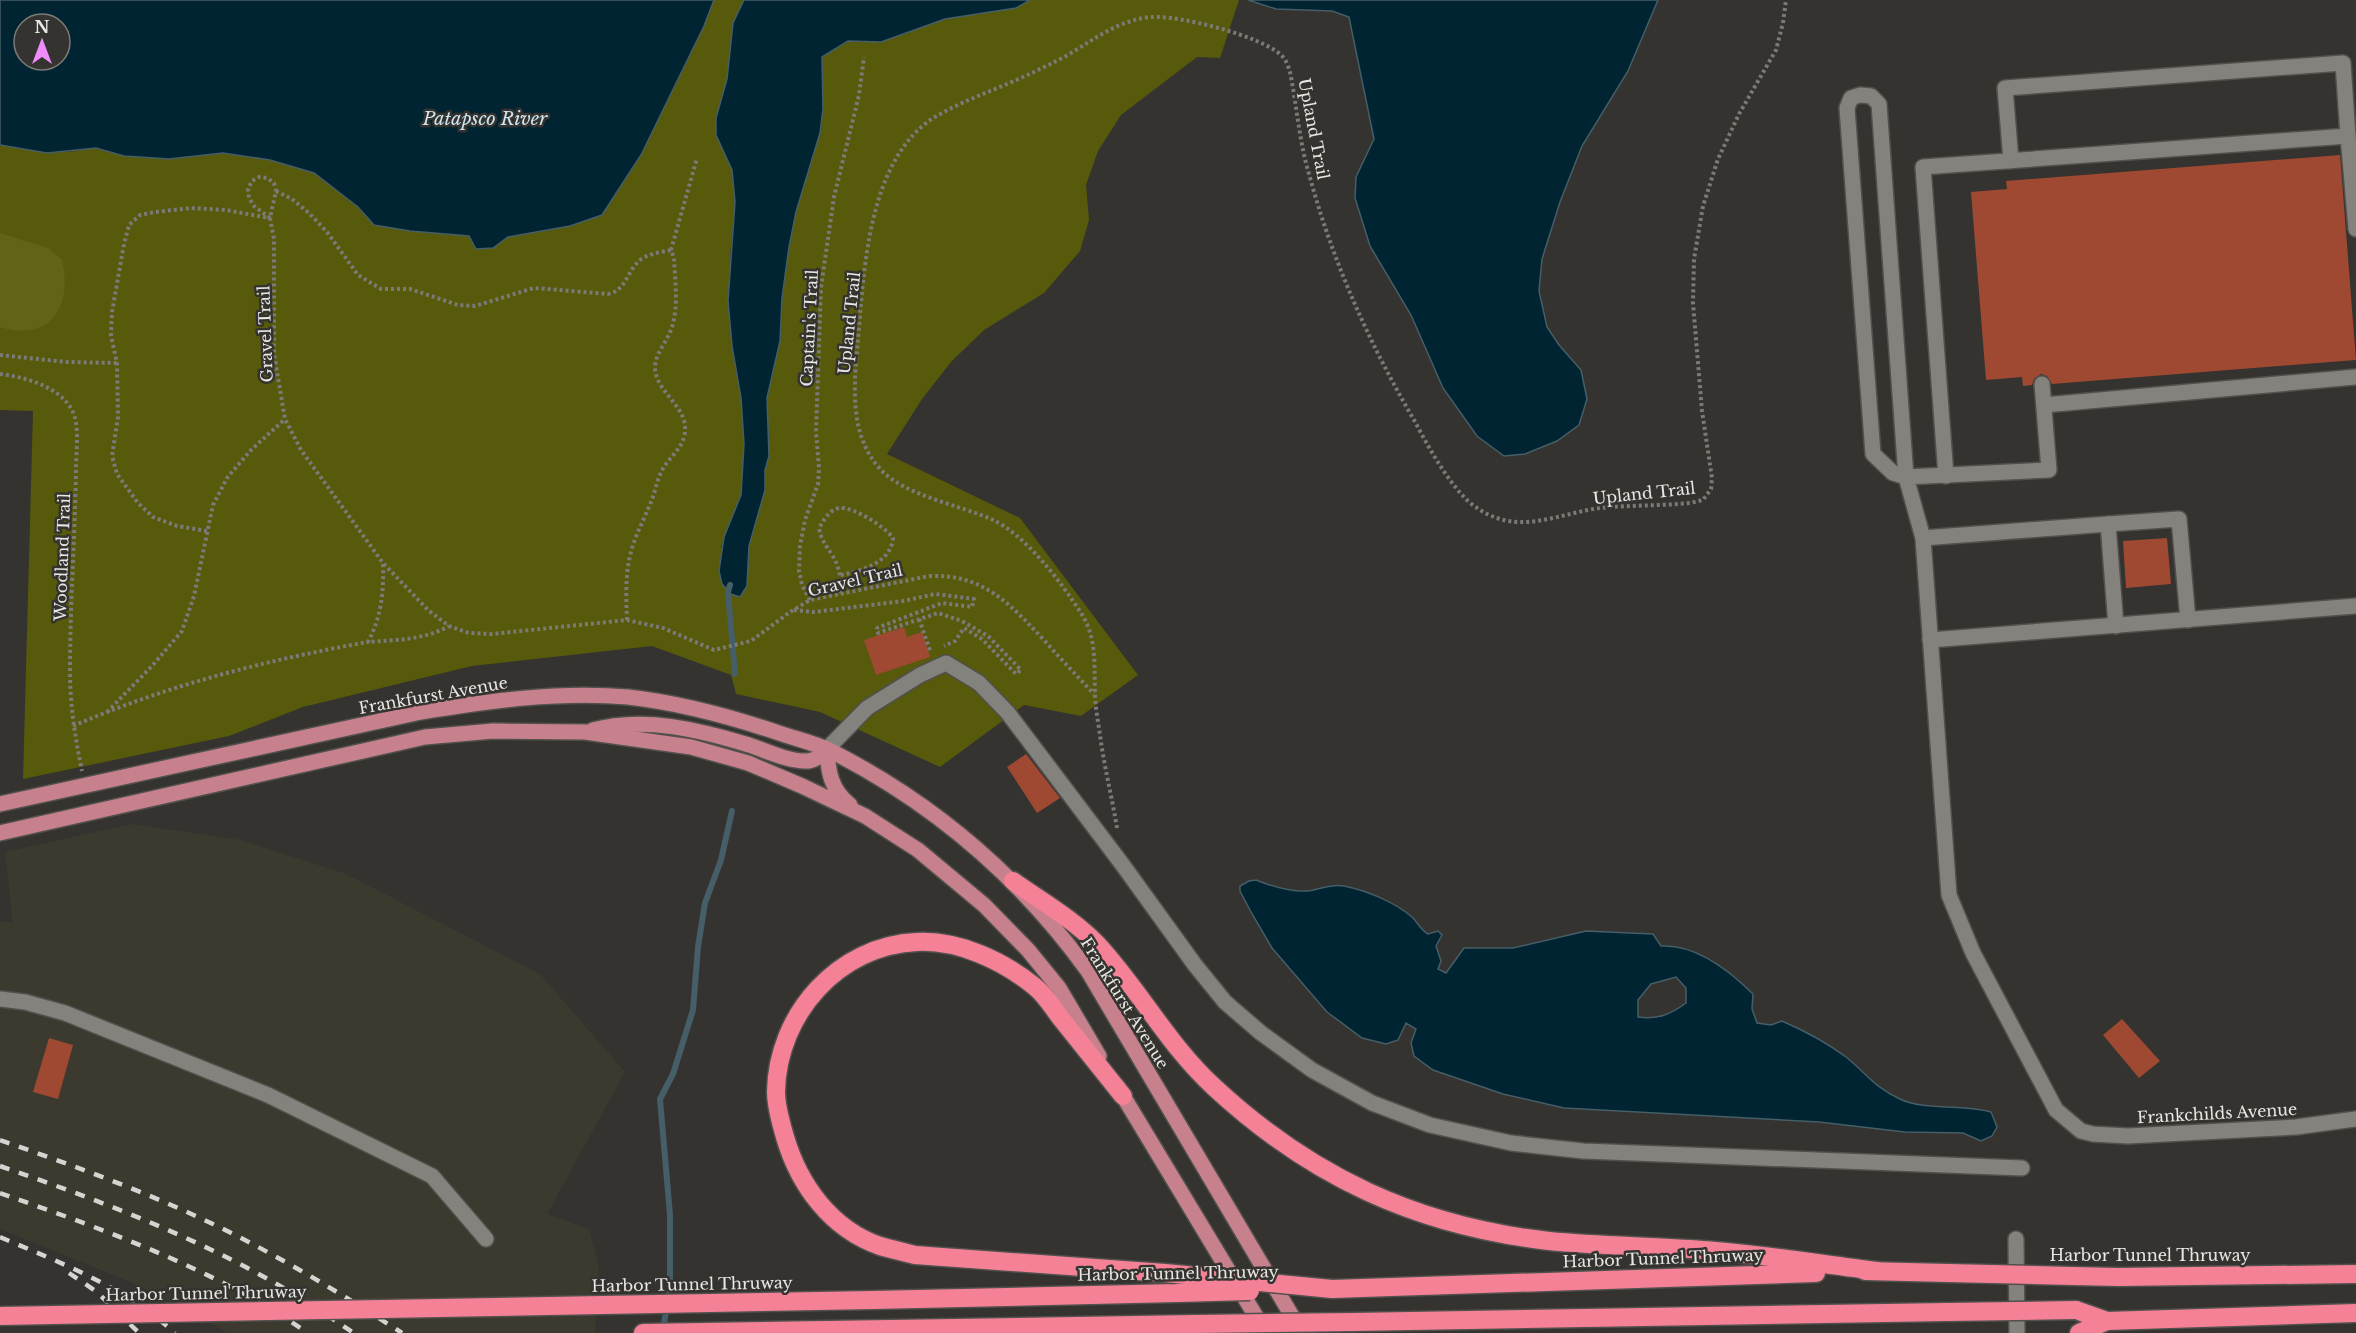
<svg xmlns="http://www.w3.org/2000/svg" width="2356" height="1333" font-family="'Libre Baskerville',serif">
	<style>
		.built { fill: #3c3a2f }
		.green { fill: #57590b }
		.forest { fill: #616416 }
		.water { fill: #012433; stroke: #465e68; stroke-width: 1.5; fill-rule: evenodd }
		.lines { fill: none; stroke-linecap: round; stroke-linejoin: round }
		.stream { stroke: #465e68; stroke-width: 6 }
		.building { fill: #9f4932 }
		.minor-casing { stroke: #51504c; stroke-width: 18 }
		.major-casing { stroke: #51504c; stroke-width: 18 }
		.highway-casing { stroke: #51504c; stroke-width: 21 }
		.path { stroke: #7b7a76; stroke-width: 4; stroke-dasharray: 3 3; stroke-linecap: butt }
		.minor { stroke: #83827d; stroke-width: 15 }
		.major { stroke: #c7818d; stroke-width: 15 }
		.highway { stroke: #f58197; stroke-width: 18 }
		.rail { stroke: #d5d4d1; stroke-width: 4.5; stroke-dasharray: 10 10; stroke-linecap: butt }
		.highway-bridge-casing { stroke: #51504c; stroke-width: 21; stroke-linecap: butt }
		.highway-bridge { stroke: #f58197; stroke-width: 18 }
		.labels { text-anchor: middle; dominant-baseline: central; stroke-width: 5; stroke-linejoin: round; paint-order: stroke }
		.street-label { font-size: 16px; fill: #e8e7e4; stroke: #34332f }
		.water-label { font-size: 18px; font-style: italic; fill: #cee5f2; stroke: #34332f }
	</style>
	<rect width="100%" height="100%" fill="#34332f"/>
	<polygon class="built" points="132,824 241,840 346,874 540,974 625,1072 547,1214 589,1229 599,1268 595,1333 227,1333 189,1310 121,1278 0,1229 0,921 13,923 5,852"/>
	<polygon class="green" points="714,0 744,0 733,23 727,79 716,118 716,135 732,170 735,202 730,256 732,346 741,398 744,444 741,495 721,547 747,586 749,546 765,490 765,470 769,456 767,398 780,341 782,298 789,247 796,212 820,133 823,109 822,57 848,41 903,35 921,27 945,19 1016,8 1030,0 1239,0 1220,58 1197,57 1121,115 1098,151 1086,185 1089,220 1080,251 1044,293 984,330 951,362 922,399 887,454 1020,518 1138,675 1081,716 1024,705 940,767 820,712 736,694 731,675 652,646 472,666 303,707 229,736 23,779 33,411 0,410 0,145 68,152 96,148 124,156 169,159 223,153 270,160 314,173 358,207 374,225 469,236 493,248 508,237 537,232 658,120 704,26"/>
	<path class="forest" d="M0 233 48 248 62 260C73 306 50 343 0 327Z"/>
	<g class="water">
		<path d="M0 0H714L704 26 641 155 602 215 570 226 508 237 493 248 476 249 469 236 410 231 374 225 358 207 314 173 270 160 223 153 169 159 124 156 96 148 47 153 0 145ZM24 24H60V60H24Z"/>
		<polygon points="744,0 1030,0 1016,8 945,19 881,42 848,41 822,57 823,109 820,133 796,212 789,247 782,298 780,341 767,398 769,456 765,470 765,490 749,546 747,586 740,597 731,594 722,584 719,571 724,537 741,495 744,444 741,398 732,346 728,301 735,202 732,170 716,135 716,118 727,79 733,23"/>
		<polygon points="1248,0 1658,0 1628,71 1582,146 1560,202 1542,259 1539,291 1547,327 1559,345 1581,370 1587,399 1579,425 1557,441 1525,454 1504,456 1477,436 1443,388 1411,315 1370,246 1355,198 1356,177 1374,139 1349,17 1332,11 1276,9"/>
		<path d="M1256 880C1271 886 1290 892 1307 891 1319 890 1332 883 1344 886 1365 890 1395 902 1412 917 1418 923 1421 930 1428 934L1438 931 1442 935 1436 946 1441 961 1438 969 1446 973 1464 948H1513L1586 931 1653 934 1661 946C1696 944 1729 970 1753 994L1752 1009 1757 1023 1771 1025 1782 1021C1805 1031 1826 1042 1846 1057 1866 1073 1875 1088 1900 1099 1924 1111 1965 1104 1991 1112L1997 1127 1992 1136 1981 1141 1963 1133 1905 1132 1819 1122 1564 1108 1503 1094 1433 1070 1414 1056 1411 1043 1416 1029 1406 1023 1398 1040 1386 1044 1362 1038 1327 1012 1272 948 1251 912 1240 891V886L1249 881ZM1676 977 1686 988V1003C1671 1014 1658 1020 1638 1017V1000L1651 984Z"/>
	</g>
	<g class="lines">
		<g class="stream">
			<polyline points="730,585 728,592 735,674"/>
			<polyline points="663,1329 670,1289 670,1215 660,1099 673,1074 693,1010 698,947 705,903 721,860 732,811"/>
		</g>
	</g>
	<g class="building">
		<polygon points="2340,155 2356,360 2052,384 2047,376 2041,374 2034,379 2032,385 2023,386 2022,377 1986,380 1971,192 2007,189 2006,181"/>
		<polygon points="2167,538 2171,584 2126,588 2123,541"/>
		<polygon points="904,627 907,637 922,632 930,657 876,675 864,640"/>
		<polygon points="1026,754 1060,798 1037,813 1007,767"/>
		<polygon points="2122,1019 2160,1061 2139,1078 2103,1035"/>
		<polygon points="49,1038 73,1045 58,1099 33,1092"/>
	</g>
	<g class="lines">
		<g class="minor-casing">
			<g id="minor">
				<polygon points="1860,95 1871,96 1879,104 1906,477 1893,473 1873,454 1847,108 1851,98"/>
				<polyline points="2348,136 2356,229"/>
				<polyline points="2042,384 2049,470 1906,477 1923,538 1949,895 1973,953 2056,1110 2081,1131 2093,1134 2128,1136 2296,1127 2356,1119"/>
				<polyline points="2044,405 2356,377"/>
				<polyline points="1946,476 1923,167 2348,136 2343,63 2005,88 2011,161"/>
				<polyline points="1923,538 2108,524"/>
				<polyline points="2116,626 2108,524 2179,519 2188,620"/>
				<polyline points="1930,640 2356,606"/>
				<polyline points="827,749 867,708 920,675 946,663 979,683 1008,713 1122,864 1195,965 1225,1002 1261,1033 1312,1070 1372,1103 1430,1125 1511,1143 1583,1151 2022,1168"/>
				<polyline points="0,999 25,1002 65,1013 268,1095 432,1176 486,1239"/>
				<polyline points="2016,1239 2017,1333"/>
			</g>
		</g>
		<g class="major-casing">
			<g id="major">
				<path d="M593 730C644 716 700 730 749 745 767 751 789 762 808 761 816 760 822 755 827 749"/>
				<path d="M827 749C828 772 831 790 850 805"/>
				<path d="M0 804 421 712C489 701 558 691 628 697 681 703 732 717 782 734 797 739 814 743 829 750 932 802 1020 877 1088 971L1302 1333"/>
				<polyline points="0,833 425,737 493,731 585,732 691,747 748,763 802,786 865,816 918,850 984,905 1028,950 1059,988 1099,1056"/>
				<polyline points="1117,1086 1266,1333"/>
			</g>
		</g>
		<g class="highway-casing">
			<g id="highway">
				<path d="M1013 881C1041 901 1073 919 1097 944 1139 989 1168 1045 1214 1087 1311 1177 1417 1226 1549 1241 1600 1246 1652 1246 1703 1250 1761 1254 1820 1264 1877 1271"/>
				<path d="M1123 1096C1103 1071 1083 1046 1063 1021 1054 1010 1046 995 1034 986 1003 961 959 940 917 942 839 945 777 1014 776 1092 776 1107 781 1123 785 1137 799 1185 831 1229 880 1246 891 1249 903 1252 915 1255L1165 1273"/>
				<polyline points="1865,1271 1948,1273"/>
				<polyline points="2073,1276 2118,1277 2356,1274"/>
				<polyline points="1332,1289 1816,1273"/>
				<polyline points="873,1300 1177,1293"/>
				<polyline points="2076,1310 2107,1321 2356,1313"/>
				<polyline points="1353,1322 1947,1312"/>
				<polyline points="643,1333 1195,1324"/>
				<polyline points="2079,1333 2107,1321"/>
			</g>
		</g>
		<g class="path">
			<path d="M276 191 292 199 309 213 327 232 358 275 381 289H410L458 305 475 306 534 288 608 294C628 290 626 269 643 258 652 253 662 252 671 250"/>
			<path d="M270 218 254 206 249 198 248 189 252 181 259 177 267 178 274 183 276 191 270 218 274 239V354L285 419 301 450 383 563 428 610 449 626 469 633 492 634 627 620 663 628 714 650 751 641 790 612 810 600 929 576C983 574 1009 603 1043 639 1060 658 1077 676 1094 694"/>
			<polyline points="0,355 66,362 117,363"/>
			<path d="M0 374C24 377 59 386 72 410 80 425 76 451 76 469 75 536 70 603 70 671 70 705 75 737 82 771"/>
			<polyline points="207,531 177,526 153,517 138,503 117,474 112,456 118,417 117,363 111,336 112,312 124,244 129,225 140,215 155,212 191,208 226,210 269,218"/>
			<path d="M383 564C384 593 381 617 368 642 396 640 424 640 449 626"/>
			<path d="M841 575C861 571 891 563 893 538 885 527 853 506 839 508 829 510 824 520 819 528 821 540 826 545 832 555 840 567 841 580 841 594"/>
			<polyline points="810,600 802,585 799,571 800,546 805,520 818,484 819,468 816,432 821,287 834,197 859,95 864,57"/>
			<polyline points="794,610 814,612 903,601 935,594 974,599 972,607 942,603 877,628 878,633 938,613 962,621 988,636 1021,670 1016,674 982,639 964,628 955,641 944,646"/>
			<polyline points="919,619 931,653"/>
			<path d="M627 620C626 595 625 572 632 548 637 532 645 517 651 502 656 490 657 478 664 467 670 457 681 449 684 437 692 408 656 394 655 368 655 354 666 343 671 330 679 308 675 282 674 258L671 250 697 158"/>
			<polyline points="107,712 152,666 182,631 194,596 213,505 227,478 250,451 285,419"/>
			<path d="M73 726C168 685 267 660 368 642"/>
			<path d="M1117 828C1112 797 1104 766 1100 735 1098 721 1095 706 1095 692 1094 663 1097 638 1081 613 1061 582 1025 534 991 519 959 505 907 496 882 471 848 436 854 385 858 340 864 270 868 158 935 117 962 101 992 91 1021 78 1036 71 1051 64 1066 56 1085 45 1101 33 1120 25 1130 21 1140 18 1151 17 1179 15 1261 36 1281 55 1286 59 1288 66 1290 72 1297 106 1299 141 1309 174 1332 260 1369 343 1414 420 1428 446 1443 474 1463 496 1472 506 1485 514 1497 518 1530 530 1567 512 1600 508 1630 505 1660 506 1690 503L1703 500 1711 489 1712 478 1702 411 1693 303 1694 259 1703 206 1718 159 1739 114 1776 50 1783 23 1786 0"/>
		</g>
		<use href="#minor" class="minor"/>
		<use href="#major" class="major"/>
		<use href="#highway" class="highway"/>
		<g class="rail">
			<path d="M0 1140C80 1168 161 1197 237 1236 294 1265 348 1298 402 1333"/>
			<path d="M0 1166C101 1201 205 1240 297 1296 316 1307 335 1321 354 1333"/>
			<path d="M0 1193C105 1230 215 1269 308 1333"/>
			<path d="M0 1237C63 1264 123 1286 175 1333"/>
			<polyline points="69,1273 97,1292 139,1333"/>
		</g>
		<g class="highway-bridge-casing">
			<g id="highway-bridge">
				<polyline points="1165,1273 1332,1289"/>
				<polyline points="1948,1273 2073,1276"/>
				<polyline points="1177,1293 1250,1291"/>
				<polyline points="1947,1312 2076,1310"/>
				<polyline points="0,1316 873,1300"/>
				<polyline points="1195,1324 1353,1322"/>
			</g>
		</g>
		<use href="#highway-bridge" class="highway-bridge"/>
	</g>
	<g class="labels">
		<g class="street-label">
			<text transform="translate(1314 129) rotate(79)">Upland Trail</text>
			<text transform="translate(849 323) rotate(-84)">Upland Trail</text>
			<text transform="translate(809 328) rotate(-87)">Captain's Trail</text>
			<text transform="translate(265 334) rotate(-92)">Gravel Trail</text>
			<text transform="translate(1644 493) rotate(-6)">Upland Trail</text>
			<text transform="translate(62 557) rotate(-88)">Woodland Trail</text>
			<text transform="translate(855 580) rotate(-13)">Gravel Trail</text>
			<text transform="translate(433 695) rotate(-10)">Frankfurst Avenue</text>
			<text transform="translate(1125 1003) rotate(58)">Frankfurst Avenue</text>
			<text transform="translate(2217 1113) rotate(-3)">Frankchilds Avenue</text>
			<text x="2150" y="1255">Harbor Tunnel Thruway</text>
			<text transform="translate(1663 1258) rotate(-2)">Harbor Tunnel Thruway</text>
			<text transform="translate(1178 1273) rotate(-1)">Harbor Tunnel Thruway</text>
			<text transform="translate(692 1284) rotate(-1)">Harbor Tunnel Thruway</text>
			<text transform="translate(206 1293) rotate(-1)">Harbor Tunnel Thruway</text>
		</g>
		<g class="water-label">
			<text x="485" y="119">Patapsco River</text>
		</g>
	</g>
	<g transform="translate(42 42)"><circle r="28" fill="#34332f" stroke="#7c7b77" stroke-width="1.5"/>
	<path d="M0-4.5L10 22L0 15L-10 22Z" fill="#ed8cfa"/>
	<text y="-9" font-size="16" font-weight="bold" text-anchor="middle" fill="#e8e7e4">N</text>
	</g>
</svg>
